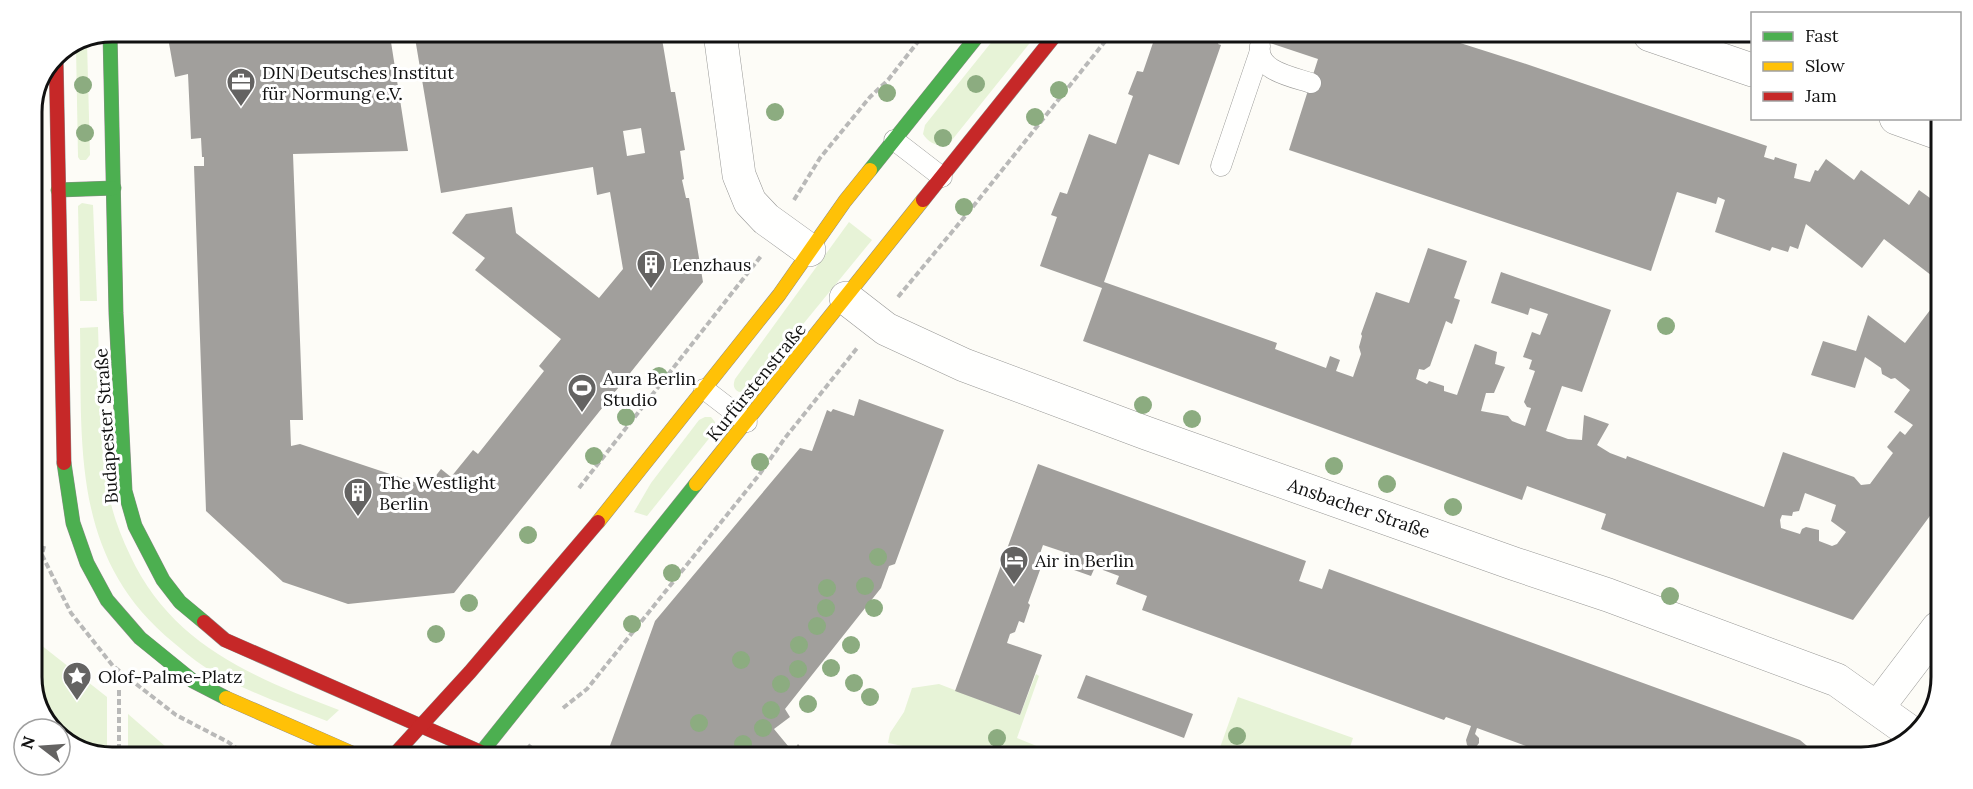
<svg xmlns="http://www.w3.org/2000/svg" width="1973" height="789" font-family="Lora,serif">
	<style>
		.green { fill: #e7f3d7 }
		.building { fill: #a19f9c; fill-rule: evenodd }
		.lines { fill: none; stroke-linecap: round; stroke-linejoin: round }
		.lane-casing { stroke: #979795; stroke-width: 21 }
		.street-casing { stroke: #979795; stroke-width: 34 }
		.fast-casing { stroke: #8e8d8b; stroke-width: 15 }
		.slow-casing { stroke: #8e8d8b; stroke-width: 15 }
		.jam-casing { stroke: #8e8d8b; stroke-width: 15 }
		.path { stroke: #b9b9b8; stroke-width: 4; stroke-dasharray: 6 3; stroke-linecap: butt }
		.lane { stroke: #fffffe; stroke-width: 20 }
		.street { stroke: #fffffe; stroke-width: 33 }
		.fast { stroke: #4caf50; stroke-width: 14 }
		.slow { stroke: #ffc107; stroke-width: 14 }
		.jam { stroke: #c62828; stroke-width: 14 }
		.tree { fill: #8cac80 }
		.labels { text-anchor: middle; dominant-baseline: central; stroke-width: 6; stroke-linejoin: round; paint-order: stroke }
		.poi-label { font-size: 18px; fill: #111; stroke: #fff; text-anchor: start }
		.street-label { font-size: 18px; fill: #111; stroke: #fff }
		.rim { fill: none; stroke: #111; stroke-width: 3 }
	</style>
	<rect width="100%" height="100%" fill="#fdfcf7"/>
	<g class="green">
		<path d="M998 34H1037L948 145C937 147 929 143 923 134L925 125Z"/>
		<polygon points="87,42 90,155 86,160 80,160 78,157 76,47"/>
		<polygon points="82,203 93,205 97,301 80,301 78,206"/>
		<path d="M849 222 872 240 749 390 739 392C733 389 733 385 735 379Z"/>
		<path d="M98 327C100 381 98 437 108 490 112 513 120 534 130 555 171 644 252 677 339 710L327 721C288 706 247 692 210 670 197 663 185 652 174 643 71 559 82 448 80 328Z"/>
		<polygon points="705,417 711,417 715,422 715,431 647,516 634,512 651,483 699,420"/>
		<path d="M41 645 107 697V753H86L60 734V729C57 729 53 729 51 728 37 719 41 661 41 645Z"/>
		<polygon points="1036,674 1039,676 1017,738 1061,756 934,755 932,752 888,743 890,733 904,712 912,688 939,684 1020,715"/>
		<polygon points="1238,697 1353,738 1347,756 1217,756"/>
		<polygon points="128,714 173,753 128,753"/>
	</g>
	<g class="building">
		<path d="M167 32 661 33 671 92H675L685 150 680 151 684 179 682 180 686 198H689L703 282 454 593 348 604 283 582 206 511 194 166H204V157H202L201 138 191 139 188 74 175 77ZM415 38 441 193 593 167 597 195 610 192 623 269 599 298 516 233 512 207 466 214 452 233 485 258 475 270 561 339 539 366 544 371 478 454 473 450 451 477 441 469 425 490 417 483 300 444 291 446 290 420H303L293 154 408 151 391 42ZM641 128 645 153 627 156 623 131Z"/>
		<path d="M1156 34H1190L1196 36 1197 34H1221L1218 44 1221 45 1179 165 1149 154 1104 282 1277 343 1275 349 1326 368 1330 356 1340 360 1336 371 1353 377 1361 354 1359 347 1362 336 1361 334 1376 292 1409 303 1428 248 1467 261 1454 298 1460 300 1452 324 1446 321 1430 366 1424 370 1419 369 1416 379 1427 384 1429 381 1444 386V391L1457 395 1475 344 1497 352 1495 364 1505 367 1494 393H1486L1481 411 1508 416 1512 421 1525 426 1531 408 1527 407 1524 402 1535 371 1529 369 1532 360 1523 357 1532 332 1540 335 1548 314 1530 308 1528 315 1491 303 1501 272 1611 310 1582 392 1562 386 1546 431 1568 439 1582 440 1584 415 1609 424 1597 445 1610 453 1626 459 1627 456 1764 507 1783 452 1854 477 1861 485 1870 484 1893 453 1887 447 1900 431 1905 435 1913 425 1894 412 1910 390 1895 378 1891 379 1882 374 1881 368 1865 357 1855 388 1811 375 1823 341 1856 351 1868 315 1905 343 1940 297 1938 505 1853 620 1601 529 1606 514 1527 486 1522 500 1083 341 1102 288 1040 266 1057 217 1051 215 1060 192 1067 194 1089 134 1116 144 1133 96 1128 94 1137 71 1143 72ZM1805 493 1836 505 1831 521 1846 532 1837 544 1832 546 1819 541V530L1806 527 1802 529 1800 534 1781 528 1780 520 1782 515 1792 516 1793 512 1799 511Z"/>
		<polygon points="1243,34 1435,35 1523,63 1767,146 1764,157 1774,160 1775,157 1797,164 1794,178 1810,182 1815,170 1818,171 1826,159 1854,180 1861,170 1909,205 1919,190 1941,206 1940,282 1884,239 1862,268 1806,224 1798,249 1790,246 1788,252 1772,247 1770,251 1715,232 1725,200 1718,197 1716,204 1677,192 1651,271 1289,150 1318,59"/>
		<polygon points="859,399 944,430 895,564 889,566 881,588 785,709 790,717 774,729 793,752 798,744 807,755 607,754 655,621 800,448 812,451 827,410 831,412 833,409 854,416"/>
		<polygon points="1038,464 1306,561 1299,581 1322,589 1329,569 1792,737 1800,740 1820,757 1556,757 1477,728 1475,734 1479,738 1479,743 1476,747 1470,748 1467,745 1466,740 1471,726 1446,717 1444,720 1142,610 1147,596 1116,584 1119,576 1095,567 1091,576 1074,570 1077,561 1063,556 1064,552 1043,545 1037,562 1040,570 1028,603 1030,605 1024,623 1019,621 1015,632 1010,634 1007,643 1042,655 1020,715 955,691"/>
		<polygon points="1086,675 1193,714 1184,738 1077,698"/>
	</g>
	<g class="lines">
		<g class="lane-casing">
			<g id="lane">
				<path d="M1260 46C1256 71 1293 77 1311 83"/>
				<polyline points="894,140 942,177"/>
				<polyline points="1221,166 1259,54"/>
				<polyline points="704,389 747,422"/>
			</g>
		</g>
		<g class="street-casing">
			<g id="street">
				<polyline points="720,33 739,175 750,202 766,219 809,250"/>
				<polyline points="1650,35 1752,70"/>
				<polyline points="1896,118 1941,134"/>
				<polyline points="846,298 886,329 964,365 1146,433 1515,564 1608,595 1837,680 1913,734"/>
				<polyline points="1878,707 1938,628"/>
			</g>
		</g>
		<g class="fast-casing">
			<g id="fast">
				<polyline points="110,33 116,313 125,491 135,526 163,580 180,602 204,622"/>
				<polyline points="870,170 979,34"/>
				<polyline points="58,190 114,188"/>
				<polyline points="64,463 73,523 87,563 107,600 140,638 193,681 226,698"/>
				<polyline points="480,754 696,484"/>
			</g>
		</g>
		<g class="slow-casing">
			<g id="slow">
				<polyline points="696,484 923,200"/>
				<polyline points="598,522 779,295 845,201 870,170"/>
				<polyline points="226,698 354,754"/>
			</g>
		</g>
		<g class="jam-casing">
			<g id="jam">
				<polyline points="56,55 64,463"/>
				<polyline points="923,200 1056,34"/>
				<polyline points="204,622 225,640 485,754"/>
				<polyline points="395,754 470,672 598,522"/>
			</g>
		</g>
		<g class="path">
			<polyline points="794,200 820,158 870,97 888,80 924,34"/>
			<polyline points="898,297 971,209 1111,34"/>
			<polyline points="579,488 761,256"/>
			<polyline points="44,546 42,555 71,613 113,666 176,715 228,742 243,753"/>
			<polyline points="119,690 119,753"/>
			<polyline points="563,708 587,689 759,475 785,438 858,347"/>
			<polyline points="528,745 539,754"/>
		</g>
		<use href="#lane" class="lane"/>
		<use href="#street" class="street"/>
		<use href="#fast" class="fast"/>
		<use href="#slow" class="slow"/>
		<use href="#jam" class="jam"/>
	</g>
	<g class="tree">
		<circle cx="976" cy="84" r="9"/>
		<circle cx="83" cy="85" r="9"/>
		<circle cx="1059" cy="90" r="9"/>
		<circle cx="887" cy="93" r="9"/>
		<circle cx="775" cy="112" r="9"/>
		<circle cx="1035" cy="117" r="9"/>
		<circle cx="85" cy="133" r="9"/>
		<circle cx="943" cy="138" r="9"/>
		<circle cx="964" cy="207" r="9"/>
		<circle cx="1666" cy="326" r="9"/>
		<circle cx="659" cy="376" r="9"/>
		<circle cx="1143" cy="405" r="9"/>
		<circle cx="626" cy="417" r="9"/>
		<circle cx="1192" cy="419" r="9"/>
		<circle cx="594" cy="456" r="9"/>
		<circle cx="760" cy="462" r="9"/>
		<circle cx="1334" cy="466" r="9"/>
		<circle cx="1387" cy="484" r="9"/>
		<circle cx="1453" cy="507" r="9"/>
		<circle cx="528" cy="535" r="9"/>
		<circle cx="878" cy="557" r="9"/>
		<circle cx="672" cy="573" r="9"/>
		<circle cx="865" cy="586" r="9"/>
		<circle cx="827" cy="588" r="9"/>
		<circle cx="1670" cy="596" r="9"/>
		<circle cx="469" cy="603" r="9"/>
		<circle cx="826" cy="608" r="9"/>
		<circle cx="874" cy="608" r="9"/>
		<circle cx="632" cy="624" r="9"/>
		<circle cx="817" cy="626" r="9"/>
		<circle cx="436" cy="634" r="9"/>
		<circle cx="799" cy="645" r="9"/>
		<circle cx="851" cy="645" r="9"/>
		<circle cx="741" cy="660" r="9"/>
		<circle cx="831" cy="668" r="9"/>
		<circle cx="798" cy="669" r="9"/>
		<circle cx="854" cy="683" r="9"/>
		<circle cx="781" cy="684" r="9"/>
		<circle cx="870" cy="697" r="9"/>
		<circle cx="808" cy="704" r="9"/>
		<circle cx="771" cy="710" r="9"/>
		<circle cx="699" cy="723" r="9"/>
		<circle cx="763" cy="728" r="9"/>
		<circle cx="1237" cy="736" r="9"/>
		<circle cx="997" cy="738" r="9"/>
		<circle cx="743" cy="744" r="9"/>
	</g>
	<defs>
		<g id="office-pin" transform="scale(1.5)"><path d="M0 17L-7.5 6A9.5 9.5 0 1 1 7.5 6Z" fill="#646362" stroke="#fff"/><path d="M-6-3h4V-5.5h4V-3h4V5H-6ZM-1-4.5V-3h2v-1.5ZM-6 0V1H6V0Z" fill="#fff"/></g>
		<g id="building-pin" transform="scale(1.5)"><path d="M0 17L-7.5 6A9.5 9.5 0 1 1 7.5 6Z" fill="#646362" stroke="#fff"/><path d="M-4-6H4V6H1V3H-1V6H-4ZM-2.5-4.3h1.7v1.8h-1.7ZM.8-4.3h1.7v1.8H.8ZM-2.5-1h1.7V.8h-1.7ZM.8-1h1.7V.8H.8Z" fill="#fff"/></g>
		<g id="stadium-pin" transform="scale(1.5)"><path d="M0 17L-7.5 6A9.5 9.5 0 1 1 7.5 6Z" fill="#646362" stroke="#fff"/><path d="M0-5a6.5 5 0 1 0 0 10a6.5 5 0 1 0 0-10ZM-3.5-1.8h7v3.6h-7Z" fill="#fff"/></g>
		<g id="hotel-pin" transform="scale(1.5)"><path d="M0 17L-7.5 6A9.5 9.5 0 1 1 7.5 6Z" fill="#646362" stroke="#fff"/><path d="M-6-4.5h1.5V1H6V5H4.5V3h-9V5H-6ZM-4 0a1.8 1.8 0 1 1 3.6 0ZM.5 0V-2.5h3Q6-2.5 6 0Z" fill="#fff"/></g>
		<g id="sight-pin" transform="scale(1.5)"><path d="M0 17L-7.5 6A9.5 9.5 0 1 1 7.5 6Z" fill="#646362" stroke="#fff"/><path d="M0-6L1.8-2.2L6-1.7L2.9 1.2L3.7 5.4L0 3.3L-3.7 5.4L-2.9 1.2L-6-1.7L-1.8-2.2Z" fill="#fff"/></g>
	</defs>
	<g fill-rule="evenodd">
		<use href="#office-pin" x="241" y="82"/>
		<use href="#building-pin" x="651" y="264"/>
		<use href="#stadium-pin" x="582" y="388"/>
		<use href="#building-pin" x="358" y="492"/>
		<use href="#hotel-pin" x="1014" y="560"/>
		<use href="#sight-pin" x="77" y="676"/>
	</g>
	<g class="labels">
		<g class="poi-label">
			<text x="262" y="72">DIN Deutsches Institut<tspan x="262" dy="21">für Normung e.V.</tspan></text>
			<text x="672" y="264">Lenzhaus</text>
			<text x="603" y="378">Aura Berlin<tspan x="603" dy="21">Studio</tspan></text>
			<text x="379" y="482">The Westlight<tspan x="379" dy="21">Berlin</tspan></text>
			<text x="1035" y="560">Air in Berlin</text>
			<text x="98" y="676">Olof-Palme-Platz</text>
		</g>
		<g class="street-label">
			<text transform="translate(756 382) rotate(-51)">Kurfürstenstraße</text>
			<text transform="translate(106 426) rotate(-94)">Budapester Straße</text>
			<text transform="translate(1359 508) rotate(19)">Ansbacher Straße</text>
		</g>
	</g>
	<path d="M0 0H1973V789H0ZM112 42H1861A70 70 0 0 1 1931 112V677A70 70 0 0 1 1861 747H112A70 70 0 0 1 42 677V112A70 70 0 0 1 112 42Z" fill="#fff" fill-rule="evenodd"/>
	<path class="rim" d="M112 42H1861A70 70 0 0 1 1931 112V677A70 70 0 0 1 1861 747H112A70 70 0 0 1 42 677V112A70 70 0 0 1 112 42Z"/>
	<rect x="1751" y="12" width="210" height="108" fill="#ffffff" stroke="#a0a0a0" stroke-width="1.5"/>
	<rect x="1763" y="32" width="30" height="9" fill="#4caf50" stroke="#a0a0a0" stroke-width="1.5"/>
	<text x="1805" y="42" font-size="18" fill="#111111">Fast</text>
	<rect x="1763" y="62" width="30" height="9" fill="#ffc107" stroke="#a0a0a0" stroke-width="1.5"/>
	<text x="1805" y="72" font-size="18" fill="#111111">Slow</text>
	<rect x="1763" y="92" width="30" height="9" fill="#c62828" stroke="#a0a0a0" stroke-width="1.5"/>
	<text x="1805" y="102" font-size="18" fill="#111111">Jam</text>
	<g transform="translate(42 747) rotate(287)"><circle r="28" fill="#ffffff" stroke="#a0a0a0" stroke-width="1.5"/>
	<path d="M0-4.5L10 22L0 15L-10 22Z" fill="#646362"/>
	<text y="-9" font-size="16" font-weight="bold" text-anchor="middle" fill="#111111">N</text>
	</g>
</svg>
